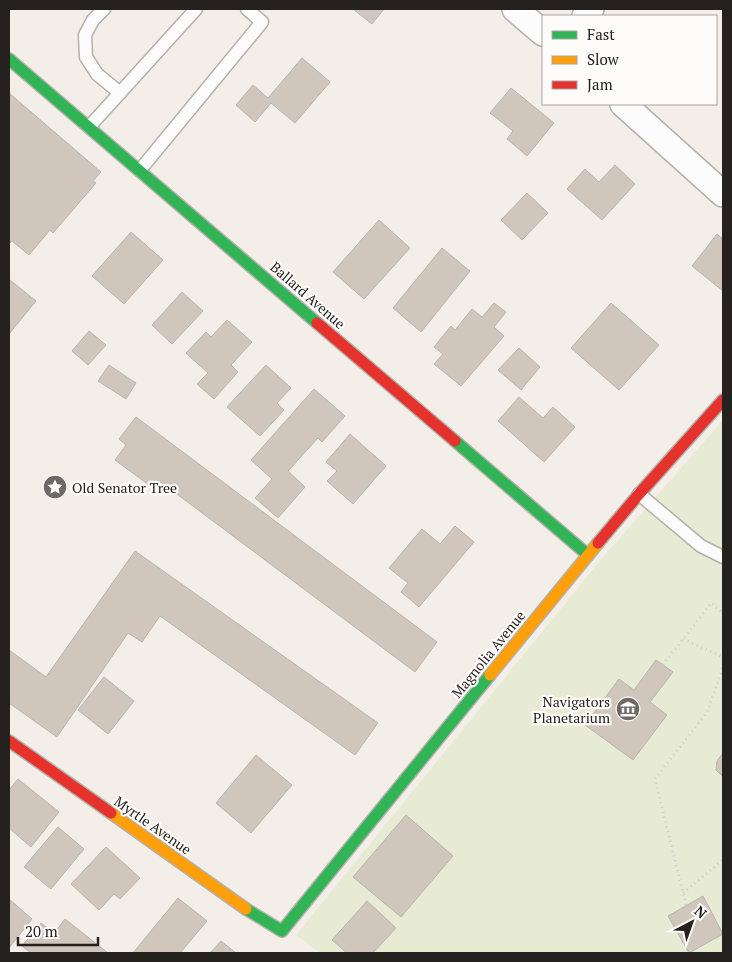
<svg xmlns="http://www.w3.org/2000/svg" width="732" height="962" font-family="'PT Serif',serif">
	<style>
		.green { fill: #e7ebd4 }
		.building { fill: #d0c6bb; stroke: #b8b4b0 }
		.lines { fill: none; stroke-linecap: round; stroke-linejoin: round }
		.lane-casing { stroke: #b4b0ac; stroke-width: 15 }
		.street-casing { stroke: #b4b0ac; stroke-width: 28 }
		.fast-casing { stroke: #b4b0ac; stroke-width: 14 }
		.slow-casing { stroke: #b4b0ac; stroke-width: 14 }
		.jam-casing { stroke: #b4b0ac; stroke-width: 14 }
		.path { stroke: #cfcdcc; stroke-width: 3; stroke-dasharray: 1 4; stroke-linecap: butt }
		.lane { stroke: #fdfcfc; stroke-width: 12 }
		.street { stroke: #fdfcfc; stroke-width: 25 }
		.fast { stroke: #30b455; stroke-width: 11 }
		.slow { stroke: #ff9f0a; stroke-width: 11 }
		.jam { stroke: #e5322d; stroke-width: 11 }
		.labels { text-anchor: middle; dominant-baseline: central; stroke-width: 4.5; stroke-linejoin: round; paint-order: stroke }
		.street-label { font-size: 14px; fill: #25211e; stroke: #fefcfa }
		.poi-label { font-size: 14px; fill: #25211e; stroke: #fefcfa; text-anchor: start }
	</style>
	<rect width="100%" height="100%" fill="#f4eee9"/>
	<polygon class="green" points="723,420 723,953 320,953 296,935 598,563"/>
	<g class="building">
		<polygon points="353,9 384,9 372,24"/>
		<polygon points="302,58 330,82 295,123 271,103 255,122 236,105 253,85 268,98"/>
		<polygon points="511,88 554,123 527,156 507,139 513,131 490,113"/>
		<polygon points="9,93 101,172 93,181 96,183 53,233 50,230 29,255 12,241 9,244"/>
		<polygon points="615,165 635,184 602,220 567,189 585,169 599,182"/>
		<polygon points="527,193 548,213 522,240 501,220"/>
		<polygon points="379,220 410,248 364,299 333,272"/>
		<polygon points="131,232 163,260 124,304 92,276"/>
		<polygon points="717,234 723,239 723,291 692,266"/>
		<polygon points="442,248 470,271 421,332 393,308"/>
		<polygon points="10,280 36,301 9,334 9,281"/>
		<polygon points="182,292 203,311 172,344 152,325"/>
		<polygon points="494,303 506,312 494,327 504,336 461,386 434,364 443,354 434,347 451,326 455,330 472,309 482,317"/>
		<polygon points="611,303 659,345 619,390 571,348"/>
		<polygon points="227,320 252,342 231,365 238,372 214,399 197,384 208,373 186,353 206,332 211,337"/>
		<polygon points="89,331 106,345 88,365 72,351"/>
		<polygon points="519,348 540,367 521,390 498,370"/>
		<polygon points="109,365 136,383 126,399 98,381"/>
		<polygon points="266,365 291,388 277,403 284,410 260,436 227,407"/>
		<polygon points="314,389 345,416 322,442 318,438 288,471 305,487 278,518 255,498 272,479 251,460"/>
		<polygon points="519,397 543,418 553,407 575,427 544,462 498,421"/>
		<polygon points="136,417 437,642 415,672 158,480 153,488 115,460 126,445 119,439"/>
		<polygon points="350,434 386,466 353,504 327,481 337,471 326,462"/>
		<polygon points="455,526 474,542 419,607 401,592 408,583 389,568 422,529 440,544"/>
		<polygon points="135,551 378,723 355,755 160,616 142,642 128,633 57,737 9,703 9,650 46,677"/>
		<polygon points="656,660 673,672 650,702 667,715 633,760 585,725 619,679 634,690"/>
		<polygon points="104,677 134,701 108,734 78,710"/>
		<polygon points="723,753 723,777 716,770 717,761"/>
		<polygon points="256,755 292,785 251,833 216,803"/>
		<polygon points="18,779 59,812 31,847 9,828 9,790"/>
		<polygon points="406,815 453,856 401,917 353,877"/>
		<polygon points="58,827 84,849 51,889 24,867"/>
		<polygon points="106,847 140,878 120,899 114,894 99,910 71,884"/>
		<polygon points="703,896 723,934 689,953 668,916"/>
		<polygon points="178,898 207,921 180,953 133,953"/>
		<polygon points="9,899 32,919 9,948"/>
		<polygon points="367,901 396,928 373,953 347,953 332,940"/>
		<polygon points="65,919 108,953 31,953 22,946 41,923 54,933"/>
		<polygon points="221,941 236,953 210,953"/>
	</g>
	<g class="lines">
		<g class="lane-casing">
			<g id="lane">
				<polyline points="104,9 93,20 85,35 86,57 97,74 120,93"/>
				<polyline points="89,127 196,9"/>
				<polyline points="140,170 262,22 247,9"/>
				<polyline points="639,494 701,546 723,557"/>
			</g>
		</g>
		<g class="street-casing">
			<g id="street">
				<polyline points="515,9 543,33"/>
				<polyline points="585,16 591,9"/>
				<polyline points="623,104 723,194"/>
			</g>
		</g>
		<g class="fast-casing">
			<g id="fast">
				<polyline points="9,59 317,323"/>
				<polyline points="455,441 588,555"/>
				<polyline points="246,909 282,931 490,675"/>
			</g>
		</g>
		<g class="slow-casing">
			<g id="slow">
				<polyline points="490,675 598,543"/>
				<polyline points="111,813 246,909"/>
			</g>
		</g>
		<g class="jam-casing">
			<g id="jam">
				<polyline points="317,323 455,441"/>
				<polyline points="598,543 639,494 723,400"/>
				<polyline points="9,741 111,813"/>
			</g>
		</g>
		<g class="path">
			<polyline points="683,639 723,657"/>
			<polyline points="663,665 711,603 723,613"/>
			<polyline points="683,893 723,860"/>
			<polyline points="686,905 655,779 707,712 723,667"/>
		</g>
		<use href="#lane" class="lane"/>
		<use href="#street" class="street"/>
		<use href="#fast" class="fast"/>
		<use href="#slow" class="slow"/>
		<use href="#jam" class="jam"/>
	</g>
	<defs>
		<g id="sight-disc" transform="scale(1.25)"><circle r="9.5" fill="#6d6965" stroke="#fefcfa"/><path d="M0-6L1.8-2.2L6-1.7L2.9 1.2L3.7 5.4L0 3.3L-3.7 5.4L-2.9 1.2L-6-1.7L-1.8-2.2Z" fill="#fff"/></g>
		<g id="museum-disc" transform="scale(1.25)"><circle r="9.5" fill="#6d6965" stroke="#fefcfa"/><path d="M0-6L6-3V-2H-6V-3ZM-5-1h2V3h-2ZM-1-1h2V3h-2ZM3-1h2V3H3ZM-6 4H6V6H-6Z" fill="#fff"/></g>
	</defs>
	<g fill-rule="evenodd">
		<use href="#sight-disc" x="55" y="487"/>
		<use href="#museum-disc" x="628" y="709"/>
	</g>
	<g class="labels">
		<g class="street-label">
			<text transform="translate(308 295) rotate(41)">Ballard Avenue</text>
			<text transform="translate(488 654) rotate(-51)">Magnolia Avenue</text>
			<text transform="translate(153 825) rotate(35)">Myrtle Avenue</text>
		</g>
		<g class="poi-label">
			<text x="72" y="487">Old Senator Tree</text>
			<text x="610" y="701" text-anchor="end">Navigators<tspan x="610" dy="16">Planetarium</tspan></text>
		</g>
	</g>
	<rect width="732" height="962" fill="none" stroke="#25211e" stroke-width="20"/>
	<rect x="542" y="15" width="175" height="90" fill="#fefcfa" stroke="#a7a4a2"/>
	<rect x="552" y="31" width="25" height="8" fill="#30b455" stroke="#a7a4a2"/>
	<text x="587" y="40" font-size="15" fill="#25211e">Fast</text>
	<rect x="552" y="56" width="25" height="8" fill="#ff9f0a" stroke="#a7a4a2"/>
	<text x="587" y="65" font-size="15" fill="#25211e">Slow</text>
	<rect x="552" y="81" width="25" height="8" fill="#e5322d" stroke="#a7a4a2"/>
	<text x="587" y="90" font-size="15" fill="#25211e">Jam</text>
	<g transform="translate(692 922) rotate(41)" stroke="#fefcfa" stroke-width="4" paint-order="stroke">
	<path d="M0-4L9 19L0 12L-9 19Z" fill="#25211e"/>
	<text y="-8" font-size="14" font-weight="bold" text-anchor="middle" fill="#25211e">N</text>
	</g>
	<path d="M18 937v8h80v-8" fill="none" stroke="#25211e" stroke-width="2.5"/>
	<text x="25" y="937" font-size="15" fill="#25211e" stroke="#fefcfa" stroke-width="4" paint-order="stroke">20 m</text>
</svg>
